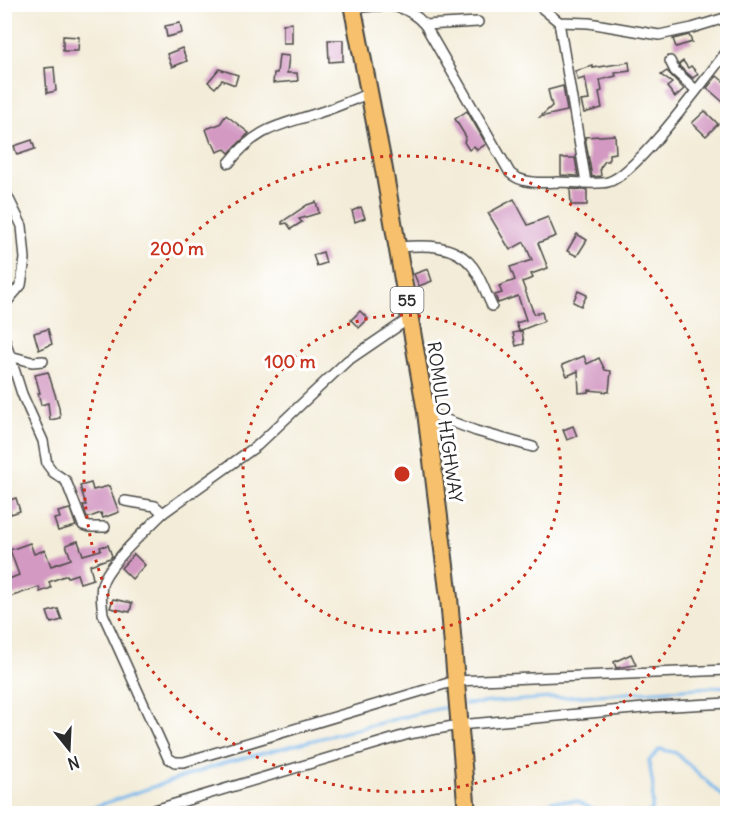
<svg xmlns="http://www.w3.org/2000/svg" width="732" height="818" font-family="Delius,sans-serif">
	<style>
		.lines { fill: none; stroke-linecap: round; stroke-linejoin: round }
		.stream { stroke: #79b8ec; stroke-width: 3 }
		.building { fill: #d399c3 }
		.minor-casing { stroke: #494845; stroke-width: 12 }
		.trunk-casing { stroke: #494845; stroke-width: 20 }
		.minor { stroke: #fff; stroke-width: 9 }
		.trunk { stroke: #f7c06c; stroke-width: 16 }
		.ring { fill: none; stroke: #c8321e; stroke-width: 3; stroke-dasharray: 3 6 }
		.labels { text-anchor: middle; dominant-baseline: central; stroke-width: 6; stroke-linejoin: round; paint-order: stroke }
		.shield { fill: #fff; stroke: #6b6b6b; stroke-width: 1.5 }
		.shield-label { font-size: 16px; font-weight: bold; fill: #2b2b2b }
		.street-label { font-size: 18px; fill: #2b2b2b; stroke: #fff }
		.centre { fill: #c8321e; stroke: #fff; stroke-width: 3 }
		.ring-label { font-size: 18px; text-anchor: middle; font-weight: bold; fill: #c8321e; stroke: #fff; stroke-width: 6; stroke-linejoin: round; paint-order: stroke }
	</style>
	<rect width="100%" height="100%" fill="#fff"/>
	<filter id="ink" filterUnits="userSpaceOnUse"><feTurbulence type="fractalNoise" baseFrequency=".0167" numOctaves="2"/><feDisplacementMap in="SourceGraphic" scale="12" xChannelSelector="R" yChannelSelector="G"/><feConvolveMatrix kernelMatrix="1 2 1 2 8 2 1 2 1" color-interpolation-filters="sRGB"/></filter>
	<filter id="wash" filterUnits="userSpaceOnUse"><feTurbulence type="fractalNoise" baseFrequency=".008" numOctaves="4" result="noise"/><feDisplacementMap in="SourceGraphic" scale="24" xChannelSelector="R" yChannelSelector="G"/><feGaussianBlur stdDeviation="1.35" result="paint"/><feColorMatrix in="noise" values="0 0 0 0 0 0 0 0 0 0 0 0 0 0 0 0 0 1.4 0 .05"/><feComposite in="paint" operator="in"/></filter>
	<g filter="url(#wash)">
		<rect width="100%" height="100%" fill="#f3ecd8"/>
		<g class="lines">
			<g class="stream">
				<polyline points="465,704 728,686"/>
				<polyline points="73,814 224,763 423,712 452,706"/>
				<polyline points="544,814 552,801 577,801 602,814"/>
				<polyline points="645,814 652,810 653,786 649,761 660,749 676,753 728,801"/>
			</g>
		</g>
		<g id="blocks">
			<g class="building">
				<polygon points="180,23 182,33 167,37 165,26"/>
				<polygon points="292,23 292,43 283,43 283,24"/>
				<polygon points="689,35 692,42 676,47 673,39"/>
				<polygon points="63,36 79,37 78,51 63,51"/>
				<polygon points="328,40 343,40 343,61 329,62"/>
				<polygon points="182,48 187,61 172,67 167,54"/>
				<polygon points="279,55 289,56 287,73 297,73 298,81 273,83 274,73 277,73"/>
				<polygon points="683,61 688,68 691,66 698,74 693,78 680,67 679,64"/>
				<polygon points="629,62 630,71 615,73 616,76 600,80 602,91 599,92 602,108 584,113 581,101 589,100 585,78 578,80 575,71 593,66 593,68"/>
				<polygon points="54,67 56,91 47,93 45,68"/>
				<polygon points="219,69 238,75 235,85 222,80 215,88 208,82"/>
				<polygon points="667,71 684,89 675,97 667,87 672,83 661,75"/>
				<polygon points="717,76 728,85 728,96 723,102 707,88"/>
				<polygon points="563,86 567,111 540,117 552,106 548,90"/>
				<polygon points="467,111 486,144 477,150 474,146 469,150 464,142 466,137 455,119"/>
				<polygon points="705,111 718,124 706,136 692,123"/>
				<polygon points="226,115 249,133 229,153 225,149 217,152 213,143 211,143 206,129 220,124"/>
				<polygon points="615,135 616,153 609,154 609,161 605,161 600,168 601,176 592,177 585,137"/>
				<polygon points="32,140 35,149 17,155 14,146"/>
				<polygon points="561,158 575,158 578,176 561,175"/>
				<polygon points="570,189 587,190 587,205 571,205"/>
				<polygon points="514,199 528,225 548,217 556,236 538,243 548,268 531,274 533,278 522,282 534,314 542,312 544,321 519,331 516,323 526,320 518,296 498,303 495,295 502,293 499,286 515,280 510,267 532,260 524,242 510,250 488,213"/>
				<polygon points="316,202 319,213 299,219 302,222 291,229 287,223 282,224 282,222 307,205"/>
				<polygon points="361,207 365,218 355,222 352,211"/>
				<polygon points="577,234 587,240 577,256 567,251"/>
				<polygon points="323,252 326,263 317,266 313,255"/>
				<polygon points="428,269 432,281 419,286 414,274"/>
				<polygon points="578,291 587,295 581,306 573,302"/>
				<polygon points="360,311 368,319 359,328 351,320"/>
				<polygon points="48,329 52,344 39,350 34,333"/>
				<polygon points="522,331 524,344 516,346 513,333"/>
				<polygon points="584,356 587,364 599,358 605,370 611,371 609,392 589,390 589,392 579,393 578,371 567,376 562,365"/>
				<polygon points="48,372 59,407 60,418 50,420 48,403 41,405 38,393 40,393 35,375"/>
				<polygon points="573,426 577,436 567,440 563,430"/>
				<polygon points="91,483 93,490 109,486 119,512 103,518 101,513 87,518 83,505 86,505 80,486"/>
				<polygon points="16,498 20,511 11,514 7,501"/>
				<polygon points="70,509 76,526 58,531 54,519 60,518 58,512"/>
				<polygon points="78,541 83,555 101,550 100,547 108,545 112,556 110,558 90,565 93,579 80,583 77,574 68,577 67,575 49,582 51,588 40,592 39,587 7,598 4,581 19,575 10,550 30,543 34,554 45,550 51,566 71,559 66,545"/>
				<polygon points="134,554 145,565 132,579 121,568"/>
				<polygon points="113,599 132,603 130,612 110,608"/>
				<polygon points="58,609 62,620 51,623 47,612"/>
				<polygon points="631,654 636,665 616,668 614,662"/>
			</g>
		</g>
	</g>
	<g filter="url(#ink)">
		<use href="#blocks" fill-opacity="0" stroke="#494845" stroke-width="1.5"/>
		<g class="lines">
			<g class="minor-casing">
				<g id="minor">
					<polyline points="537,4 559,22 589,23 659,35 692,28 728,17"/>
					<path d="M353 8C383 5 403 0 425 25L510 173C521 184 543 183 558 182 570 182 598 185 608 182 637 174 706 77 728 50"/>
					<polyline points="559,22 586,182"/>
					<polyline points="425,25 478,22"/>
					<polyline points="670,61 675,71 696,90"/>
					<path d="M229 163C258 126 280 126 321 112 338 107 354 99 370 93"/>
					<polyline points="4,189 22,226 25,259 21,285 4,305"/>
					<path d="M398 247C424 245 455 243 473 267 481 278 486 294 492 306"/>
					<polyline points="4,337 22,394 43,441 47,464 53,472 66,481 83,525 90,527 105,527"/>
					<polyline points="10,356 32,362 43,361"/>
					<polyline points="426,412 476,431 533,447"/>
					<polyline points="125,501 155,506 163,513 258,445 347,361 410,318"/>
					<path d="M163 513C148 528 106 566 102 585 100 595 102 604 103 614L168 758 175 762H184L455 681 728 670"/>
					<polyline points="141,814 409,734 459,725 655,707 728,703"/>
				</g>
			</g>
			<g class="trunk-casing">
				<polyline id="trunk" points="352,4 383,164 426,412 449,598 467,814"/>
			</g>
			<use href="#minor" class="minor"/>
			<use href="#trunk" class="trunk"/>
		</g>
	</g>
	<g class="ring">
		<circle cx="402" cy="474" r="159"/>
		<circle cx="402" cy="474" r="318"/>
	</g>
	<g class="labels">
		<rect class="shield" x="390.5" y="287" width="33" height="26" rx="4.5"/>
		<g class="shield-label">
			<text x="407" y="300">55</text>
		</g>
		<g class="street-label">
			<text transform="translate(445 422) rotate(82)">ROMULO HIGHWAY</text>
		</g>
	</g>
	<circle cx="402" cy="474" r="9" class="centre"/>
	<g class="ring-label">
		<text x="177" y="255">200 m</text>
		<text x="290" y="368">100 m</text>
	</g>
	<rect width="732" height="818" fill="none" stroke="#fff" stroke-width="24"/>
	<g transform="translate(69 749) rotate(162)" stroke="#ffffff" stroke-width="4.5" paint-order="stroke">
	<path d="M0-4.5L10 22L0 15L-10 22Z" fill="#2b2b2b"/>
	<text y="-9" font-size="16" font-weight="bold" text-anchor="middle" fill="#2b2b2b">N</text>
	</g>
</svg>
